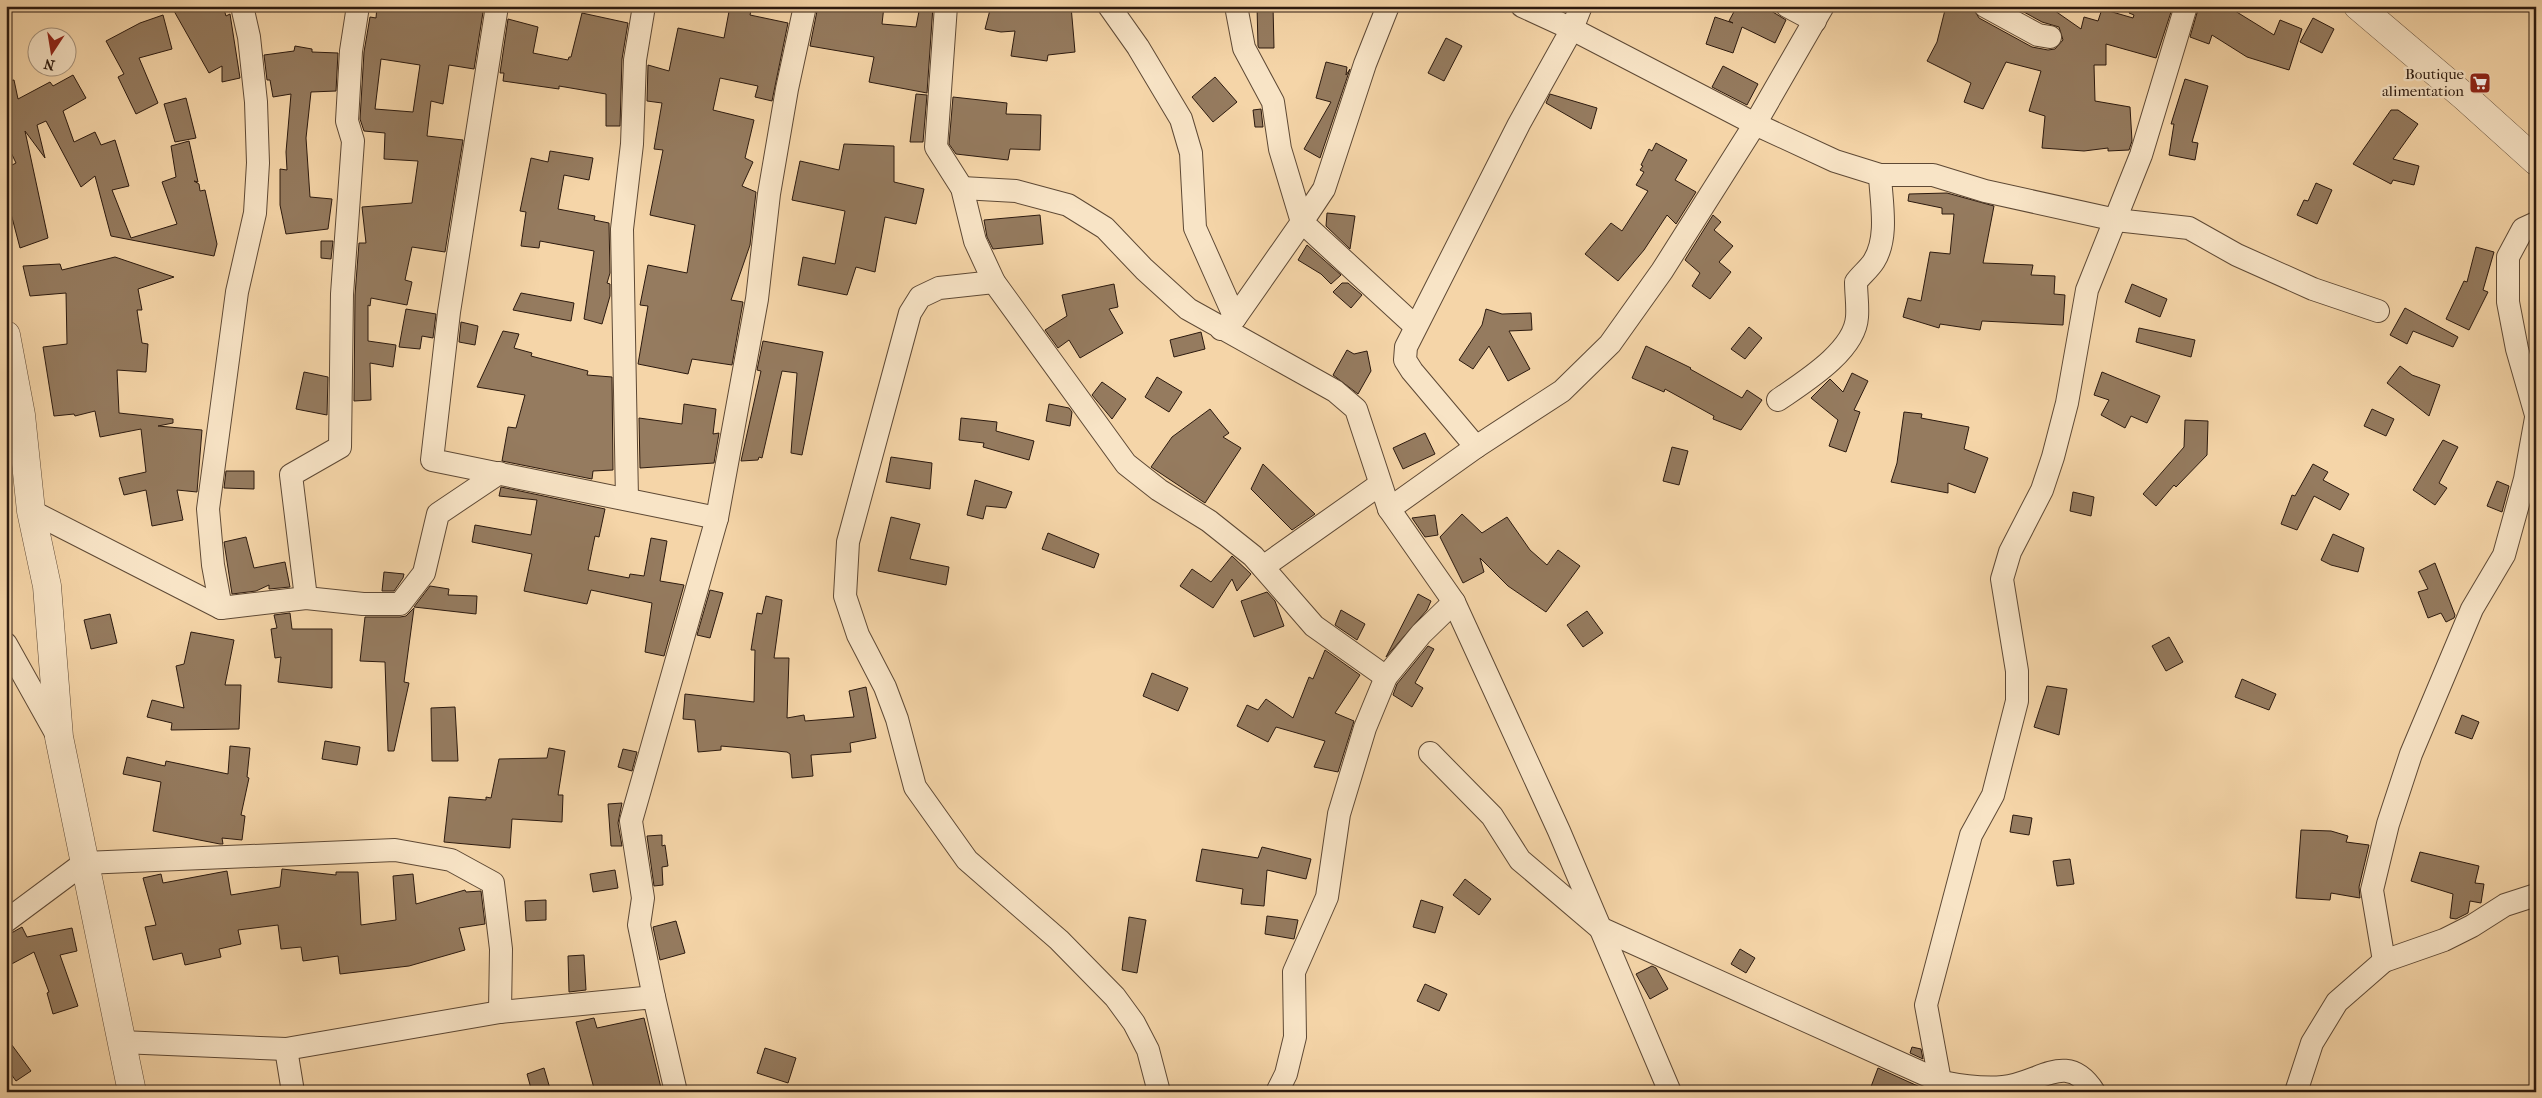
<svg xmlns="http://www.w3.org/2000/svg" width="2542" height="1098" font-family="'IM FELL French Canon',serif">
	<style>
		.building { fill: #957b5f; stroke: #2c1a0f; fill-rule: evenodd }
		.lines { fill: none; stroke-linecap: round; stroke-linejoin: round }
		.minor-casing { stroke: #5e4935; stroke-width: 24 }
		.tertiary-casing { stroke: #5e4935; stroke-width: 29 }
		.minor { stroke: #f8e4c6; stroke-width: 22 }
		.tertiary { stroke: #f8e4c6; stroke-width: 28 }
		.labels { text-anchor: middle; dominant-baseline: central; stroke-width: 4.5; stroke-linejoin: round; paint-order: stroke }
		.poi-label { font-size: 15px; fill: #2c1a0f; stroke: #f8e4c6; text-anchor: end }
	</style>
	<rect width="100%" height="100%" fill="#f5d5a8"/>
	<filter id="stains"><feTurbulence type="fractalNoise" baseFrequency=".004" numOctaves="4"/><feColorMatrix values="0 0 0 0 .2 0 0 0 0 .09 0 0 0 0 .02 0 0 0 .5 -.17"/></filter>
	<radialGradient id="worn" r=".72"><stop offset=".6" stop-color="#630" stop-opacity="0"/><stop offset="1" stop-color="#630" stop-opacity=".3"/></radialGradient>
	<g class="building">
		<polygon points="187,6 223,6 226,16 230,14 240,78 222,82 222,66 209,73 174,11"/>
		<path d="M377 6H484L474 69 449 65 443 104 431 101 427 136 463 140 445 252 412 247 405 280 412 282 407 305 371 298 370 306 368 305V341L396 345 393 367 370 363 371 400 354 401 355 295 359 243H366L362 207 412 203 418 161 384 159 385 133 364 131 360 119 364 52 370 17 376 18ZM381 59 420 65 413 112 375 109Z"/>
		<polygon points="730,6 752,6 750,15 788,23 772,101 755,97 758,86 720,78 713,110 754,120 745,158 753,162 742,186 756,192 750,245 731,300 743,302 732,365 692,359 688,374 638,364 648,306 640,305 648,265 687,273 695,225 650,215 663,150 654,149 662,103 647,101 648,65 669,71 678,28 724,38"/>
		<polygon points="818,6 884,6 882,24 916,27 920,6 933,6 927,93 869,82 874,57 810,46"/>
		<polygon points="991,6 1071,6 1075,52 1048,55 1047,61 1011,56 1015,31 1001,32 985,29"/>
		<polygon points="1257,6 1273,6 1274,48 1259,48 1258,46"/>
		<polygon points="1737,6 1763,6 1786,20 1775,43 1742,27 1733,53 1706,44 1715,17 1733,23 1729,21"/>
		<polygon points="1946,6 1972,6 1979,18 2032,47 2048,50 2055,49 2063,40 2059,27 2042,22 2013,6 2048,6 2081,29 2084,17 2098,21 2102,9 2133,18 2134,15 2129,13 2132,6 2152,6 2171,12 2156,58 2106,44 2106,65 2094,65 2095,101 2130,107 2132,141 2129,150 2108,151 2108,148 2084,151 2042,148 2045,116 2029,111 2041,71 2006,62 1983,109 1964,102 1971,83 1927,61 1937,42"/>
		<polygon points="2199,6 2227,6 2274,35 2280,20 2302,29 2289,70 2247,57 2212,35 2209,44 2190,37"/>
		<polygon points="582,13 628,23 622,59 620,126 606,126 606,94 559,86 559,89 503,81 504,73 500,73 508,19 538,27 533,53 568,60 569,57 571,57"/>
		<polygon points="163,15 172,49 139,58 158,103 136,114 118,77 124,74 106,41 140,23"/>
		<polygon points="2313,18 2334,29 2322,53 2300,42"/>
		<polygon points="1446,38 1462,46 1444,81 1428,73"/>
		<polygon points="295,46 312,49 312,52 338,53 336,91 311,92 306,138 310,197 332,199 328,229 286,234 280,205 280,169 287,170 286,152 291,94 273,97 270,80 267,80 264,55 294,51"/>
		<polygon points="1326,62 1347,67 1346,75 1350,69 1320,158 1304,149 1331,102 1316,98"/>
		<polygon points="1723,66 1758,84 1747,105 1712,87"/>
		<polygon points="73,75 86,98 63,111 74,142 95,132 101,145 115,140 129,186 112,190 131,238 177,224 162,182 176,177 171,146 189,141 198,182 194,181 199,184 200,191 205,190 217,244 214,256 111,236 95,176 81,187 46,121 37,125 45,158 25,131 48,238 20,248 9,206 6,207 6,168 16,163 6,142 6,81 14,80 18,99 50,82 53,86"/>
		<polygon points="1215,77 1237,102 1213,122 1192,97"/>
		<polygon points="2185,79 2208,86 2192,142 2198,143 2195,160 2169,155 2174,124 2171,124"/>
		<polygon points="916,94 927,95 923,142 910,142"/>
		<polygon points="1550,94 1597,108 1591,129 1546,103"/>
		<polygon points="953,97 1007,103 1006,114 1041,115 1040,150 1010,149 1008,160 956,154 949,144"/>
		<polygon points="186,98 196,138 175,142 164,104"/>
		<polygon points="1261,109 1263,127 1255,127 1253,110"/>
		<polygon points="2391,110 2398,110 2418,124 2393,159 2419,166 2414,185 2393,180 2391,184 2353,164"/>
		<polygon points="1656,143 1687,160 1675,180 1696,192 1676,224 1667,215 1644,250 1618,281 1585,254 1611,223 1622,231 1648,191 1636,185 1644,172 1640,170 1643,166 1641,165 1649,149 1652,151"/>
		<polygon points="844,144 894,146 894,182 924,189 916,224 885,217 875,272 856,267 847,295 798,285 803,257 835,264 845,211 792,200 800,161 839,170"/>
		<polygon points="550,151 593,158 589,180 564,175 558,209 595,216 594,220 609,223 610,273 607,283 610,284 610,296 602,324 584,319 594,251 540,241 539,248 521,246 526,212 520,211 531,158 548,162"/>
		<polygon points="2316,183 2332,190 2317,224 2297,215 2304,200 2308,201"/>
		<polygon points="1947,193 1994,206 1983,263 2033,265 2031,275 2055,276 2054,294 2065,295 2063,325 1982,321 1980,330 1940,324 1939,328 1903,317 1908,298 1921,301 1930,252 1950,254 1954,214 1942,214 1942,208 1908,201 1909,194"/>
		<polygon points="1327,213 1355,216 1350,249 1326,226"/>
		<polygon points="1040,215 1043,244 993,249 987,237 984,220"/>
		<polygon points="1713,215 1721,222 1714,230 1733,246 1719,262 1731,272 1710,299 1692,286 1700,273 1685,260"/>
		<polygon points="321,241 333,241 331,259 321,258"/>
		<polygon points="1307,245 1341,275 1331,284 1321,274 1298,260"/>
		<polygon points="2476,247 2494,252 2483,290 2488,292 2469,330 2446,319 2464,281 2467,282"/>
		<polygon points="115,257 174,277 138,289 142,310 137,310 142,343 148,344 146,372 117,370 119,413 173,419 173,423 158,426 202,430 197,492 177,490 183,520 152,526 146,490 124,495 119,478 146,472 141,429 100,437 95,411 75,416 74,414 54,416 43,347 67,344 66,293 30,296 23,266 60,264 62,270"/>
		<polygon points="1342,283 1348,283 1362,295 1351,308 1333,292"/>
		<polygon points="1114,284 1118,307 1109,309 1123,333 1080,358 1069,340 1058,348 1045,330 1067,316 1062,295"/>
		<polygon points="2132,284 2167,299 2160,317 2125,302"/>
		<polygon points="521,293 574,303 571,321 513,310"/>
		<polygon points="2405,308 2458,337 2453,347 2413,331 2407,344 2390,335"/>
		<polygon points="406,309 436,314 433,338 422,336 420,349 399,347"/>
		<polygon points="1486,309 1502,314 1531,313 1532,330 1509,331 1530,369 1508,381 1489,346 1473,369 1459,360 1482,325"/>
		<polygon points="461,322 478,326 475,345 459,342"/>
		<polygon points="1749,327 1762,338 1745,359 1731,349"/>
		<polygon points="2139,328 2195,340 2191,357 2136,342"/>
		<polygon points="503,331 519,334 514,348 532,353 531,356 588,371 587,375 612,377 613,470 593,471 592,479 502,461 508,427 516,428 525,395 477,387"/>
		<polygon points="1201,332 1205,349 1174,357 1170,340"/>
		<polygon points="763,341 823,352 802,455 791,453 797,373 782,371 762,458 759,457 758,460 741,461 761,371 757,370"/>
		<polygon points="1646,346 1691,368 1690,369 1742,398 1747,390 1762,400 1741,430 1713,419 1714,416 1665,389 1664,392 1632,378"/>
		<polygon points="1347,350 1354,354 1367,351 1371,371 1358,394 1333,375"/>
		<polygon points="2400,366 2412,375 2440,385 2429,416 2387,383"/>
		<polygon points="304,372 328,377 327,415 296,409"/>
		<polygon points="2102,372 2160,396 2147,423 2131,416 2125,428 2101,415 2109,400 2094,395"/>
		<polygon points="1852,373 1868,381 1854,410 1860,412 1846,452 1829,446 1838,420 1811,398 1830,379 1843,392"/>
		<polygon points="1157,377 1182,392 1169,412 1145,397"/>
		<polygon points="1102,382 1126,399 1112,419 1092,395"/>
		<polygon points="684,404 716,409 713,434 719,433 714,463 640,468 639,418 682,424"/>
		<polygon points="1049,404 1069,408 1072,412 1070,426 1046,421"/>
		<polygon points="1210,409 1229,433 1223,437 1241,448 1205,503 1151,467 1172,437"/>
		<polygon points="2372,409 2394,419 2386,436 2364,426"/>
		<polygon points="1904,412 1922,414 1921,418 1969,427 1964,449 1988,458 1975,493 1948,483 1948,493 1891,482 1897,463"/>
		<polygon points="961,418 997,422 996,431 1034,441 1029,460 983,447 984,443 959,440"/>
		<polygon points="2185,420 2208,421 2207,455 2176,487 2174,485 2156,506 2143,494 2184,447"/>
		<polygon points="1425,433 1435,454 1403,469 1393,448"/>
		<polygon points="2443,440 2458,447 2439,483 2447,488 2435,505 2413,490"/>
		<polygon points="1672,447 1688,451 1679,485 1663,481"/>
		<polygon points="891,457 932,463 930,489 886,482"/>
		<polygon points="1263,464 1315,514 1292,530 1251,489"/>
		<polygon points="2313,464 2328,472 2323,480 2349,494 2340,510 2314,496 2297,530 2281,524 2292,495 2295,496"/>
		<polygon points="226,471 254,471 254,489 224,488"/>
		<polygon points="975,480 1012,492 1006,508 986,506 983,519 967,515"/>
		<polygon points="2497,481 2509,486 2502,512 2487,506"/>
		<polygon points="501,487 605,509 599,537 595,536 588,570 629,578 630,574 644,576 651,538 667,541 660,581 684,585 664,656 645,652 652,603 591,590 587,604 524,591 532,554 472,542 475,525 531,535 537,500 499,496"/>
		<polygon points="2073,492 2094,497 2091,516 2070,511"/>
		<polygon points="1462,514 1482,533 1507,517 1530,550 1547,565 1558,550 1580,566 1546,612 1508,586 1480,558 1484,572 1463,583 1440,537"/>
		<polygon points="1435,515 1438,535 1425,537 1412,518"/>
		<polygon points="891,517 920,524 910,559 949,567 946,585 878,571"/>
		<polygon points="1048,533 1099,554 1094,568 1042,549"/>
		<polygon points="2333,534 2364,548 2358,572 2331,565 2321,560"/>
		<polygon points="246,537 254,568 285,562 290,587 269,589 269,585 256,591 232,594 224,542"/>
		<polygon points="1232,556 1251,574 1237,591 1232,579 1213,608 1180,586 1192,569 1211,582"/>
		<polygon points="2435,563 2455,615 2454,618 2446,622 2441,613 2428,618 2418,592 2428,589 2419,571"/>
		<polygon points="384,572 404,574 403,578 394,591 382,591"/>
		<polygon points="430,586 449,589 448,595 477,596 476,614 414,607"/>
		<polygon points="710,590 723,593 710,638 697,635"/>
		<polygon points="1267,592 1275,601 1284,626 1254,637 1241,601"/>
		<polygon points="1418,594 1431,601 1427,610 1386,657"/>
		<polygon points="766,596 782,600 774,658 789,658 787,718 804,715 805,721 854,717 849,691 866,687 876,738 850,743 851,752 811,755 813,776 792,778 790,754 787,752 721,746 721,750 698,752 695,720 683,719 685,694 754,702 755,650 751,650 757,613 762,614"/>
		<polygon points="414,608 404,682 409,683 394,751 388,751 385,662 360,661 365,617 400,617 406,616"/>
		<polygon points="1341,610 1365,624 1357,640 1335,625"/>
		<polygon points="1587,611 1603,633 1583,647 1567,625"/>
		<polygon points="290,613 292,629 332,629 332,688 278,682 281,657 275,658 271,629 277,628 274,615"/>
		<polygon points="110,614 117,643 91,649 84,620"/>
		<polygon points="191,632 234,640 225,685 241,685 239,729 171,730 172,723 147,717 152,700 184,708 176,666 184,664"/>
		<polygon points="2169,637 2183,662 2166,671 2152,646"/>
		<polygon points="1428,646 1434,649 1415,683 1423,688 1412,707 1393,695 1397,684"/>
		<polygon points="1325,650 1360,675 1335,713 1354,721 1338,772 1314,767 1325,741 1276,727 1268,742 1237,726 1247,705 1258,710 1266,699 1293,718 1309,677 1313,679"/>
		<polygon points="1152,673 1188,688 1178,711 1143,696"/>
		<polygon points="2242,679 2276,694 2269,710 2235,697"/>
		<polygon points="2047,686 2067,689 2059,735 2034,727"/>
		<polygon points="455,707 458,761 432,761 431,708"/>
		<polygon points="2462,715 2479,722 2472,739 2455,733"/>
		<polygon points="325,741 360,747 357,765 322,759"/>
		<polygon points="230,746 250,748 247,777 249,778 241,815 245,816 242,840 222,838 223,844 220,844 153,831 161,782 123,774 127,757 165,766 166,761 228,774"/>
		<polygon points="549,748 565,751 558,795 563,795 562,822 512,819 510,848 444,842 449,797 486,800 486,797 491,798 499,759 547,758"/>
		<polygon points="623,749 637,752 632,771 618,767"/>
		<polygon points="622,803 618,823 622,846 611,846 608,804"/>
		<polygon points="2013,815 2032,818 2029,835 2010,832"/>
		<polygon points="2301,830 2331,831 2348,836 2346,842 2369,845 2359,887 2360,898 2331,893 2330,900 2296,898"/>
		<polygon points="662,835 662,846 665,845 668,866 662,867 663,885 654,886 647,836"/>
		<polygon points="1262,847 1311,859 1306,879 1267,870 1264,906 1241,904 1243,889 1196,881 1202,849 1258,858"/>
		<polygon points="2420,852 2479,866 2475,883 2484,884 2481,903 2470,901 2468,913 2456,919 2450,918 2453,894 2411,881"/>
		<polygon points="2070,859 2074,884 2057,886 2053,861"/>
		<polygon points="282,869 336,875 336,872 358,872 361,925 396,920 393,876 413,874 416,904 465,890 466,892 481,891 485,924 459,928 465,950 409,966 340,974 338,956 303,961 301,947 281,949 278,925 238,930 241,944 219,949 221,957 185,965 182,953 153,960 145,927 156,925 143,878 161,874 163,883 227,871 231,895 280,887"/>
		<polygon points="615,870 618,888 593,892 590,874"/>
		<polygon points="1465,879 1491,899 1479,915 1453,895"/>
		<polygon points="546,900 546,920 526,921 525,901"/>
		<polygon points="1421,900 1443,907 1435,933 1413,927"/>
		<polygon points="1267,916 1298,920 1294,939 1265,934"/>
		<polygon points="1129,917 1146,920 1137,973 1122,970"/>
		<polygon points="676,921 685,953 660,960 653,927"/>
		<polygon points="22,927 27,937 72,928 77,951 60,955 78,1006 53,1014 47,993 49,992 34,952 6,967 6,936"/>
		<polygon points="1740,949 1755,958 1746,973 1731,964"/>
		<polygon points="584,955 586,990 569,992 568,956"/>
		<polygon points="1652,966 1656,968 1668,989 1650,999 1636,974"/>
		<polygon points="1425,984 1447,994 1439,1011 1417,1001"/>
		<polygon points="594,1018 597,1028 644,1018 662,1092 595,1092 576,1022"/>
		<polygon points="6,1037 31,1071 16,1081 6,1067"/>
		<polygon points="1912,1047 1921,1049 1923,1059 1910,1053"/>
		<polygon points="765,1048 796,1058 788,1083 757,1073"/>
		<polygon points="544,1068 551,1092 532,1092 527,1074"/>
		<polygon points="1878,1068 1920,1087 1919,1092 1869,1092"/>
	</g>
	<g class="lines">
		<g class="minor-casing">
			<g id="minor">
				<polyline points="497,6 449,312 432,460 717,518"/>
				<polyline points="946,6 936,147 962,188 975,241 994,282 1126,464 1159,490 1209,521 1253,556 1314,626 1386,677"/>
				<polyline points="1109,6 1138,47 1181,119 1191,153 1195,228 1235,318"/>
				<polyline points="1388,6 1365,64 1324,189 1302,222 1415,326"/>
				<polyline points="1522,6 1572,29 1755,124 1835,161 1880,175 1933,175 1985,191 2116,220 2189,228 2237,255 2313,289 2378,311"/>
				<polyline points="1787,6 1815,21"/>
				<polyline points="1985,6 2038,35 2050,37"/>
				<polyline points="962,188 1016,191 1068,205 1105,228 1144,269 1188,309 1335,391 1356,409 1389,509"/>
				<polyline points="2536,223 2523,229 2508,257 2508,302 2517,349 2536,415"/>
				<polyline points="994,282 939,288 920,297 910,313 848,542 845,596 858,635 885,687 897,719 915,787 967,860 1059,940 1115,997 1134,1023 1148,1050 1159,1092"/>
				<polyline points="1221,329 1235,318 1302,222 1280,149 1273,102 1244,48 1236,6"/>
				<path d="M1778 400C1804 382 1855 351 1857 317 1858 306 1856 293 1856 282 1861 275 1869 269 1874 261 1889 237 1881 201 1880 175"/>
				<polyline points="1476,447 1412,371 1405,360 1406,347 1519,124 1572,29 1581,6"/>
				<polyline points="627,499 622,229 632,144 635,60 644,6"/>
				<polyline points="31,511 221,608 306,598 363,604 400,604 424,573 438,514 499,473"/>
				<polyline points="1263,567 1379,485"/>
				<polyline points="306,598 291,475 340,447 342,294 353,141 347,121 351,51 358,6"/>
				<polyline points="221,608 213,565 208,509 237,292 255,213 258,163 256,102 249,37 242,6"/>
				<polyline points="6,644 58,737"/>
				<path d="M1430 753 1492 816 1520 860 1600 928 1942 1082C1962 1086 1982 1089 2003 1087 2039 1084 2067 1049 2094 1092"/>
				<polyline points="6,921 84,863 395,850 451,860 493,883 501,949 500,1012"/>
				<polyline points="2384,961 2372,890 2388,824 2411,754 2472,609 2504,555 2525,479 2536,418"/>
				<polyline points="654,997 639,925 643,898 631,821 717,518 757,299 769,194 787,89 805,6"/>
				<polyline points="121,1042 286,1049 500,1012 654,997 676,1092"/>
				<polyline points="286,1049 293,1092"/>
				<polyline points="1277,1092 1286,1074 1295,1037 1294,972 1327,897 1339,814 1365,728 1386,677 1421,634 1454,602"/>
				<polyline points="1670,1092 1559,831 1454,602 1389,509 1476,447 1562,391 1610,344 1662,271 1755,124 1823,6"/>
				<polyline points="1942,1092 1926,1005 1971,835 1993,795 2017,701 2017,671 2002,579 2010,552 2042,490 2053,457 2067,403 2087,290 2141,155 2186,6"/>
				<polyline points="2296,1092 2312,1043 2337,1002 2384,961 2444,940 2472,926 2505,905 2536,895"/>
			</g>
		</g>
		<g class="tertiary-casing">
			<g id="tertiary">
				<polyline points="2358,6 2465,97 2536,161"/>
				<polyline points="6,335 21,415 31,511 47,586 59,737 132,1092"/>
			</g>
		</g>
		<use href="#minor" class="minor"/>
		<use href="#tertiary" class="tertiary"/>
	</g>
	<defs>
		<g id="supermarket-square" transform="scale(1.125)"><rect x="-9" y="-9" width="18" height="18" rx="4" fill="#8f2418" stroke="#f8e4c6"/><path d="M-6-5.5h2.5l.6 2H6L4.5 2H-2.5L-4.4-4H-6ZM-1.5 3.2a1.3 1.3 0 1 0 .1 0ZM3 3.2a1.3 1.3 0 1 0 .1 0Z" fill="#fff"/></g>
	</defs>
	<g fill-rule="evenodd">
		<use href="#supermarket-square" x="2480" y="83"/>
	</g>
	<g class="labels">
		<g class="poi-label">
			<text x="2464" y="74">Boutique<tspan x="2464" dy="17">alimentation</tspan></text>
		</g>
	</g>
	<rect width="2542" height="1098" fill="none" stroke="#f5d5a8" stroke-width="25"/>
	<rect x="8" y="8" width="2527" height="1083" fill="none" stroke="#2c1a0f" stroke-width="2.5"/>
	<rect x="12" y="12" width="2517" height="1073" fill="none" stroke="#2c1a0f"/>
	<g transform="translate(52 52) rotate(192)"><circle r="24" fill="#f8e4c6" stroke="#a6937d"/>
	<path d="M0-4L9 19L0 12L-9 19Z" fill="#8f2418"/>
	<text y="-8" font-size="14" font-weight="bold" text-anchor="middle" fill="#2c1a0f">N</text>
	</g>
	<rect width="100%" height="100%" filter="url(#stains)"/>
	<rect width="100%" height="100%" fill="url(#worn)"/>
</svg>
